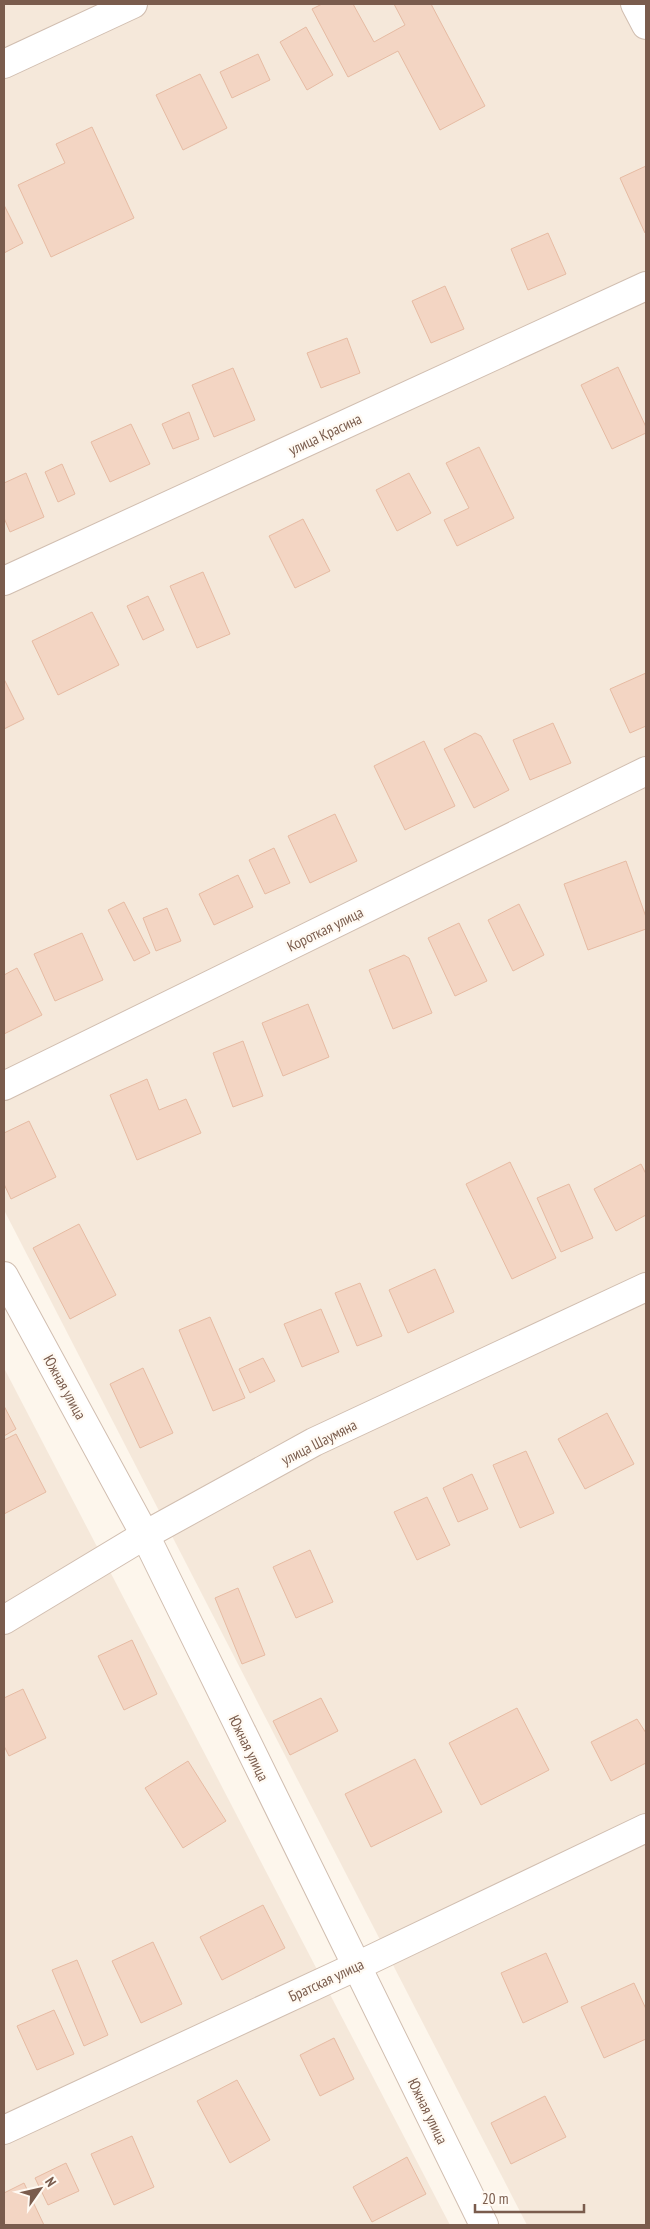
<svg xmlns="http://www.w3.org/2000/svg" width="650" height="2229" font-family="'PT Sans Narrow',sans-serif">
	<style>
		.residential { fill: #f5e8da }
		.building { fill: #f3d5c3; stroke: #e6bba3 }
		.lines { fill: none; stroke-linecap: round; stroke-linejoin: round }
		.minor-casing { stroke: #d1beb0; stroke-width: 30 }
		.minor { stroke: #fff; stroke-width: 28 }
		.labels { text-anchor: middle; dominant-baseline: central; stroke-width: 4.5; stroke-linejoin: round; paint-order: stroke }
		.street-label { font-size: 15px; fill: #7a5c4d; stroke: #fffaf3 }
	</style>
	<rect width="100%" height="100%" fill="#fdf6ec"/>
	<g class="residential">
		<polygon points="4,4 646,4 646,2225 527,2225 4,1210"/>
		<polygon points="4,1368 450,2225 4,2225"/>
	</g>
	<g class="building">
		<polygon points="322,4 353,4 374,42 405,25 394,4 431,4 485,106 440,130 398,51 348,77 312,9"/>
		<polygon points="306,27 333,75 307,90 280,42"/>
		<polygon points="258,54 270,80 232,98 220,72"/>
		<polygon points="200,74 227,128 183,150 156,95"/>
		<polygon points="92,127 134,218 51,257 18,185 65,163 56,144"/>
		<polygon points="646,166 646,232 645,233 620,178"/>
		<polygon points="4,205 23,243 4,253"/>
		<polygon points="548,233 566,274 528,290 511,249"/>
		<polygon points="445,286 464,329 431,343 412,301"/>
		<polygon points="347,338 360,373 321,388 307,353"/>
		<polygon points="618,367 646,427 646,433 612,449 581,385"/>
		<polygon points="233,368 255,420 214,437 192,385"/>
		<polygon points="189,412 199,439 173,449 162,424"/>
		<polygon points="131,424 150,464 110,482 91,442"/>
		<polygon points="479,447 514,518 457,546 444,520 469,508 446,463"/>
		<polygon points="62,464 75,494 58,502 45,472"/>
		<polygon points="26,473 44,517 10,532 4,518 4,483"/>
		<polygon points="409,473 431,513 397,531 376,490"/>
		<polygon points="303,519 330,571 295,588 269,536"/>
		<polygon points="203,572 230,634 197,648 170,586"/>
		<polygon points="148,596 164,630 143,640 127,606"/>
		<polygon points="92,612 119,665 58,695 32,641"/>
		<polygon points="646,673 646,726 630,733 610,689"/>
		<polygon points="4,679 24,719 4,729"/>
		<polygon points="553,723 571,763 530,780 513,740"/>
		<polygon points="475,733 481,736 509,790 474,808 444,749"/>
		<polygon points="424,741 455,806 405,830 374,766"/>
		<polygon points="335,814 357,861 310,883 288,836"/>
		<polygon points="274,848 290,883 265,894 249,860"/>
		<polygon points="626,861 646,917 646,929 588,950 564,884"/>
		<polygon points="238,875 253,907 214,925 199,894"/>
		<polygon points="124,902 150,953 134,961 108,910"/>
		<polygon points="519,904 544,955 513,971 488,920"/>
		<polygon points="167,908 181,941 156,951 143,918"/>
		<polygon points="459,923 487,981 455,996 428,938"/>
		<polygon points="82,933 103,980 55,1001 34,954"/>
		<polygon points="404,955 409,958 432,1013 393,1029 369,970"/>
		<polygon points="17,968 42,1015 4,1034 4,975"/>
		<polygon points="308,1004 329,1057 283,1076 262,1023"/>
		<polygon points="243,1041 263,1096 233,1107 213,1053"/>
		<polygon points="147,1079 159,1110 186,1099 201,1133 137,1160 110,1095"/>
		<polygon points="29,1121 56,1177 11,1199 4,1184 4,1133"/>
		<polygon points="510,1162 556,1258 512,1279 466,1184"/>
		<polygon points="641,1164 646,1174 646,1215 616,1231 594,1189"/>
		<polygon points="569,1184 593,1238 561,1252 537,1198"/>
		<polygon points="79,1224 116,1295 70,1319 33,1248"/>
		<polygon points="435,1269 454,1312 408,1333 389,1290"/>
		<polygon points="360,1283 382,1336 357,1346 335,1293"/>
		<polygon points="321,1309 339,1352 302,1367 284,1324"/>
		<polygon points="210,1317 245,1398 213,1411 179,1330"/>
		<polygon points="263,1358 275,1381 250,1393 239,1369"/>
		<polygon points="143,1368 173,1433 140,1448 110,1384"/>
		<polygon points="4,1406 16,1429 4,1436"/>
		<polygon points="607,1413 634,1464 585,1489 558,1439"/>
		<polygon points="16,1434 46,1492 4,1514 4,1440"/>
		<polygon points="526,1451 554,1513 520,1528 493,1465"/>
		<polygon points="472,1474 488,1509 458,1522 443,1488"/>
		<polygon points="427,1497 450,1545 417,1560 394,1512"/>
		<polygon points="310,1550 333,1602 296,1618 273,1567"/>
		<polygon points="238,1588 265,1655 242,1664 215,1598"/>
		<polygon points="132,1640 157,1694 124,1710 98,1656"/>
		<polygon points="23,1689 46,1738 9,1756 4,1746 4,1698"/>
		<polygon points="321,1698 338,1731 290,1755 273,1721"/>
		<polygon points="517,1708 549,1770 481,1805 449,1743"/>
		<polygon points="637,1719 646,1733 646,1763 611,1781 591,1742"/>
		<polygon points="415,1759 442,1812 371,1847 345,1794"/>
		<polygon points="188,1761 226,1821 183,1848 145,1788"/>
		<polygon points="263,1905 285,1948 222,1980 200,1937"/>
		<polygon points="153,1942 182,2004 141,2023 112,1961"/>
		<polygon points="546,1953 568,2002 523,2023 501,1973"/>
		<polygon points="77,1960 108,2035 84,2046 52,1970"/>
		<polygon points="634,1983 646,2009 646,2039 604,2058 581,2007"/>
		<polygon points="54,2010 74,2054 37,2070 17,2026"/>
		<polygon points="334,2038 354,2079 320,2096 300,2055"/>
		<polygon points="237,2080 270,2140 230,2163 197,2101"/>
		<polygon points="545,2096 566,2137 511,2164 491,2123"/>
		<polygon points="132,2136 154,2187 114,2205 91,2154"/>
		<polygon points="407,2157 426,2194 372,2222 353,2187"/>
		<polygon points="66,2163 79,2191 48,2205 35,2178"/>
		<polygon points="24,2183 44,2225 4,2225 4,2193"/>
	</g>
	<g class="lines">
		<g class="minor-casing">
			<g id="minor">
				<polyline points="635,4 646,25"/>
				<polyline points="4,64 133,4"/>
				<polyline points="4,581 646,286"/>
				<polyline points="4,1086 646,771"/>
				<polyline points="4,1276 145,1535 484,2225"/>
				<polyline points="4,1620 145,1535 314,1442 646,1287"/>
				<polyline points="4,2130 357,1966 646,1828"/>
			</g>
		</g>
		<use href="#minor" class="minor"/>
	</g>
	<g class="labels">
		<g class="street-label">
			<text transform="translate(325 434) rotate(-25)">улица Красина</text>
			<text transform="translate(325 929) rotate(-26)">Короткая улица</text>
			<text transform="translate(65 1387) rotate(61)">Южная улица</text>
			<text transform="translate(319 1442) rotate(-27)">улица Шаумяна</text>
			<text transform="translate(249 1748) rotate(64)">Южная улица</text>
			<text transform="translate(326 1980) rotate(-25)">Братская улица</text>
			<text transform="translate(428 2111) rotate(64)">Южная улица</text>
		</g>
	</g>
	<rect width="650" height="2229" fill="none" stroke="#7a5c4d" stroke-width="10"/>
	<g transform="translate(40 2189) rotate(56)" stroke="#fffaf3" stroke-width="4" paint-order="stroke">
	<path d="M0-4L9 19L0 12L-9 19Z" fill="#7a5c4d"/>
	<text y="-8" font-size="14" font-weight="bold" text-anchor="middle" fill="#7a5c4d">N</text>
	</g>
	<path d="M475 2204v8h109v-8" fill="none" stroke="#7a5c4d" stroke-width="2.5"/>
	<text x="482" y="2204" font-size="15" fill="#7a5c4d" stroke="#fffaf3" stroke-width="4" paint-order="stroke">20 m</text>
</svg>
